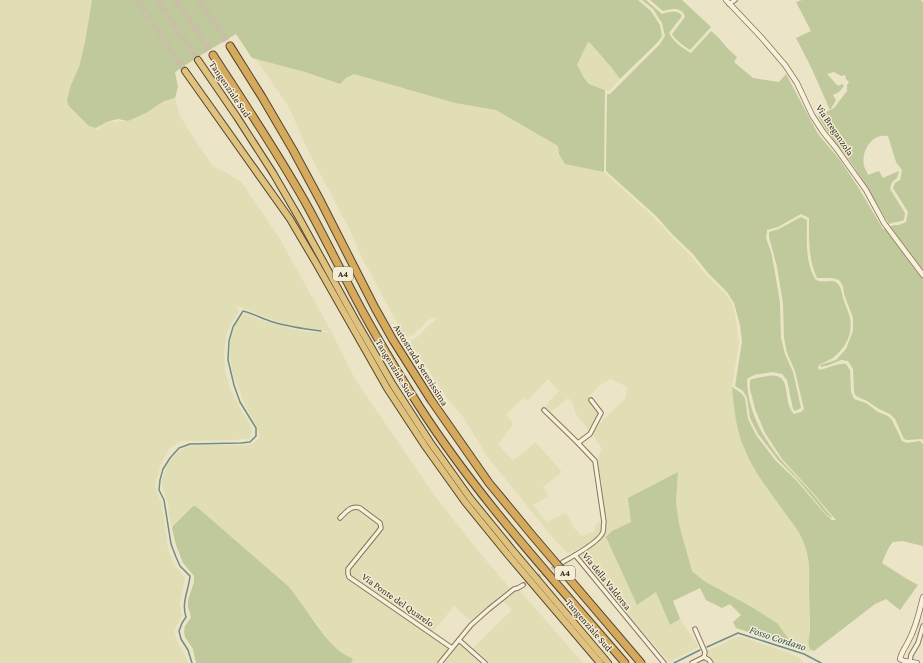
<svg xmlns="http://www.w3.org/2000/svg" width="923" height="663" font-family="'Crimson Pro',serif">
	<style>
		.farmland { fill: #e1ddb4 }
		.green { fill: #c0c99b; fill-rule: evenodd }
		.lines { fill: none; stroke-linecap: round; stroke-linejoin: round }
		.stream { stroke: #6f8e88; stroke-width: 1.5 }
		.minor-tunnel { stroke: #c8bfa6; stroke-width: 3.5; stroke-dasharray: 3.5 2; stroke-linecap: butt }
		.trunk-tunnel { stroke: #c8bfa6; stroke-width: 6; stroke-dasharray: 6 3; stroke-linecap: butt }
		.motorway-tunnel { stroke: #c8bfa6; stroke-width: 7; stroke-dasharray: 7 3.5; stroke-linecap: butt }
		.minor-casing { stroke: #86765d; stroke-width: 5.5 }
		.tertiary-casing { stroke: #86765d; stroke-width: 6 }
		.trunk-casing { stroke: #544431; stroke-width: 8 }
		.motorway-casing { stroke: #544431; stroke-width: 9 }
		.minor { stroke: #f7f0da; stroke-width: 3.5 }
		.tertiary { stroke: #f7f0da; stroke-width: 4.5 }
		.trunk { stroke: #e0c27f; stroke-width: 6 }
		.motorway { stroke: #d5aa5d; stroke-width: 7 }
		.labels { text-anchor: middle; dominant-baseline: central; stroke-width: 3; stroke-linejoin: round; paint-order: stroke }
		.shield { fill: #f4edd6; stroke: #706757; stroke-width: 1 }
		.shield-label { font-size: 9px; font-weight: bold; fill: #372d20 }
		.street-label { font-size: 10px; fill: #372d20; stroke: #f4edd6 }
		.water-label { font-size: 11px; font-style: italic; fill: #305656; stroke: #f4edd6 }
	</style>
	<rect width="100%" height="100%" fill="#ece4c7"/>
	<g class="farmland">
		<polygon points="0,0 92,0 85,42 79,67 71,85 89,125 99,130 101,122 107,120 114,122 128,121 146,113 164,101 175,98 180,116 197,143 213,166 227,173 242,183 278,236 330,329 355,379 434,495 479,552 508,586 511,590 472,622 454,606 433,632 439,638 452,646 439,663 351,663 353,659 342,653 337,649 325,635 288,586 197,507 192,507 172,527 169,515 168,503 163,489 162,480 166,467 172,458 180,450 187,447 198,445 242,445 252,444 256,441 259,438 259,433 256,425 245,405 232,371 230,359 230,342 236,324 243,314 246,313 260,320 289,328 309,332 330,332 330,331 307,329 286,324 267,318 238,306 237,307 239,311 237,315 229,327 226,338 224,353 225,369 230,388 242,412 250,424 252,432 250,438 236,440 181,441 169,449 160,467 155,487 162,505 168,548 174,564 185,578 180,604 182,616 174,630 178,643 187,659 188,663 0,663"/>
		<polygon points="588,42 591,44 611,67 620,79 609,91 589,84 584,78 577,66"/>
		<polygon points="256,59 305,72 340,84 346,78 354,74 455,103 496,110 558,146 559,154 565,164 604,172 654,218 672,237 691,256 706,275 725,293 732,304 735,314 739,342 732,387 734,406 740,435 744,449 754,468 782,509 796,527 803,539 805,546 807,554 809,567 809,615 810,629 809,646 810,649 814,651 808,652 798,648 790,646 792,644 777,623 750,606 704,581 692,571 679,524 676,502 678,472 631,522 612,531 637,605 656,592 670,625 680,619 699,647 669,662 584,564 580,557 580,554 602,537 604,533 606,524 602,488 602,481 600,477 598,462 598,457 602,449 592,434 596,428 604,419 626,398 627,387 611,379 603,383 589,396 590,401 599,412 593,427 590,432 576,414 572,402 568,398 551,412 545,406 559,391 548,379 527,401 523,398 506,414 513,423 512,426 498,444 513,461 535,443 539,446 562,472 543,487 548,496 533,505 547,522 566,513 574,528 582,536 595,531 595,526 597,523 600,522 603,523 602,531 597,537 589,543 568,554 554,539 487,456 463,417 446,397 411,344 411,341 420,335 426,328 437,319 435,317 428,320 413,335 405,337 361,256 350,230 306,147 290,109"/>
		<polygon points="519,590 583,663 490,663 473,649 480,641 512,610 503,601"/>
		<polygon points="736,637 742,637 789,653 800,658 803,663 694,663 705,658 708,654 708,651"/>
		<polygon points="459,643 460,643 485,663 444,663"/>
	</g>
	<g class="green">
		<polygon points="92,0 638,0 651,11 660,25 662,36 658,42 620,79 611,67 591,44 588,42 577,65 584,78 589,84 605,90 604,172 565,164 559,154 558,146 496,110 455,103 354,74 346,78 340,84 305,72 252,58 236,34 198,57 175,72 178,87 175,98 164,101 146,113 128,121 118,119 106,122 96,128 89,126 69,106 67,100 71,85 79,67 85,42"/>
		<path d="M642 0H646L662 14C669 12 678 9 682 16L669 33C674 42 682 48 691 53L711 31 719 38 727 48 737 57 734 62 753 78 779 82 786 74 818 134 840 160 858 187 883 229 894 225H899L906 222 908 212 893 188 895 183 900 180 902 170 896 162 888 136C872 133 861 150 864 166 865 169 867 172 868 175L879 171 883 178 899 171 897 178 892 182 890 189 905 213 904 220C899 222 894 222 889 224 877 204 865 183 852 164 840 148 827 133 818 116L830 110 811 67 796 38 811 31 796 2 802 0H921L923 3V440L922 439 907 440 904 439 895 419 890 414 879 409 867 401 856 396 854 392 853 369 848 361 841 360 829 365 821 367 820 365 836 360 846 349 853 331V318L844 294 843 286 839 280 832 278H817C808 259 809 239 809 218L801 214 778 227 767 230 766 238 771 252 774 267 780 303 781 338 785 354 793 372 801 408 795 411 793 409 787 380 782 374 772 372 754 375 747 379C747 409 762 437 781 460 791 471 802 482 812 493 819 501 825 510 832 517L831 518 826 514 797 479 778 460 758 434 750 418 747 398 743 391 735 386 742 342 740 325 734 303 727 292 708 273 693 254 673 235 656 216 606 171 607 94H610L660 44 665 36 662 23 653 9ZM834 72 841 76 845 75 846 79 849 82 847 85V91L834 108 830 110 836 100 833 95 839 92 844 86 842 84 838 86 827 74Z"/>
		<path d="M650 0H682L711 27 690 50C683 45 676 41 672 34L685 17C682 6 671 9 663 11Z"/>
		<path d="M801 217 807 220C807 239 805 260 814 277 818 286 832 277 838 284 842 288 842 296 844 301 846 307 849 313 850 318 853 333 846 347 835 356 831 360 824 362 819 365L818 368 820 370C828 368 838 363 846 364L850 370 851 392 854 399 866 403 878 412 888 416 892 420 902 441 907 443 920 441 923 444V546L902 541 893 542C888 547 885 556 882 563L907 579 918 585 900 610 886 599 875 604 814 651 810 649C807 643 810 636 810 629 810 615 809 602 809 589 809 577 810 565 807 553 802 531 791 523 780 506 767 488 753 470 745 450 736 431 734 408 732 387L741 393 745 398 748 419 756 435 776 461 796 480 826 515 832 520H836L822 504 814 494 782 459 765 433 755 409 750 389V380C756 378 761 377 768 376 794 372 781 401 794 414L801 412 804 409 795 371 787 353 784 338 783 303 777 267 769 237V232L779 229Z"/>
		<polygon points="678,472 676,502 679,524 692,571 704,581 750,606 777,623 793,645 790,646 736,628 733,622 741,615 730,604 722,608 706,600 700,588 673,601 680,619 670,625 656,592 637,605 606,537 612,531 631,522 628,498"/>
		<path d="M195 506 197 507 288 586C305 606 318 631 337 649 341 653 348 656 353 659L351 663H196L193 649 185 637 184 632 185 626 190 619 191 617 188 607V600L194 582V576L183 563 176 545 172 528 174 525 192 507Z"/>
	</g>
	<g class="lines">
		<g class="stream">
			<polyline points="707,647 738,633 804,654 821,663"/>
			<path d="M192 663 188 650 181 639 179 631 182 623 186 617C181 602 189 590 190 576L180 566 176 557 171 544 164 500 159 490 160 480 163 469 170 458 179 448 190 444 241 443 250 442 256 436V428L240 402 234 385 228 360 229 341 233 327 243 311C254 314 263 319 273 322 289 327 305 329 321 331"/>
			<polyline points="674,663 700,650"/>
		</g>
		<polyline class="minor-tunnel" points="523,585 563,562"/>
		<g class="trunk-tunnel">
			<polyline points="137,0 185,71"/>
			<polyline points="157,0 198,60"/>
		</g>
		<g class="motorway-tunnel">
			<polyline points="176,0 213,55"/>
			<polyline points="199,0 230,46"/>
		</g>
		<g class="minor-casing">
			<g id="minor">
				<polyline points="729,4 735,0"/>
				<polyline points="544,410 578,443"/>
				<path d="M340 518C346 512 351 505 360 508L380 523 381 528 378 532 348 569V574L349 577 452 648"/>
				<polyline points="575,555 664,663"/>
				<path d="M563 562C572 557 600 541 603 532 604 529 603 525 604 522L595 461 578 443 590 434 601 413 591 400"/>
				<polyline points="695,629 705,652 704,657"/>
				<polyline points="459,640 485,663"/>
				<polyline points="910,661 911,655 918,643 923,626"/>
				<polyline points="440,663 471,625 489,609 514,589 518,588 523,585"/>
				<polyline points="692,663 704,657 709,660 711,663"/>
			</g>
		</g>
		<g class="tertiary-casing">
			<g id="tertiary">
				<polyline points="726,0 761,37 785,65 797,83 812,115 823,132 836,148 866,190 884,223 923,275"/>
				<path d="M917 663 904 661 900 659C901 653 905 648 908 642 916 628 919 613 923 597"/>
			</g>
		</g>
		<g class="trunk-casing">
			<g id="trunk">
				<polyline points="198,60 237,117 273,173 298,216 356,321 393,385 430,442 470,498 514,552 608,663"/>
				<polyline points="185,71 290,219 316,263 387,388 425,446 465,502 509,556 600,663"/>
			</g>
		</g>
		<g class="motorway-casing">
			<g id="motorway">
				<polyline points="230,46 262,97 293,150 321,202 375,308 393,340 431,400 489,483 532,535 641,663"/>
				<path d="M213 55C246 106 280 156 309 209 328 244 345 279 364 314 381 345 400 376 419 406 478 498 554 580 625 663"/>
			</g>
		</g>
		<use href="#minor" class="minor"/>
		<use href="#tertiary" class="tertiary"/>
		<use href="#trunk" class="trunk"/>
		<use href="#motorway" class="motorway"/>
	</g>
	<g class="labels">
		<g class="shield">
			<rect x="333" y="267" width="20" height="14" rx="3"/>
			<rect x="555" y="566" width="20" height="14" rx="3"/>
		</g>
		<g class="shield-label">
			<text x="343" y="274">A4</text>
			<text x="565" y="573">A4</text>
		</g>
		<g class="street-label">
			<text transform="translate(230 89) rotate(56)">Tangenziale Sud</text>
			<text transform="translate(835 130) rotate(56)">Via Breganzola</text>
			<text transform="translate(421 365) rotate(58)">Autostrada Serenissima</text>
			<text transform="translate(395 368) rotate(59)">Tangenziale Sud</text>
			<text transform="translate(607 581) rotate(51)">Via della Valdorsa</text>
			<text transform="translate(398 600) rotate(35)">Via Ponte del Quarelo</text>
			<text transform="translate(589 625) rotate(49)">Tangenziale Sud</text>
		</g>
		<g class="water-label">
			<text transform="translate(778 638) rotate(18)">Fosso Cordano</text>
		</g>
	</g>
</svg>
